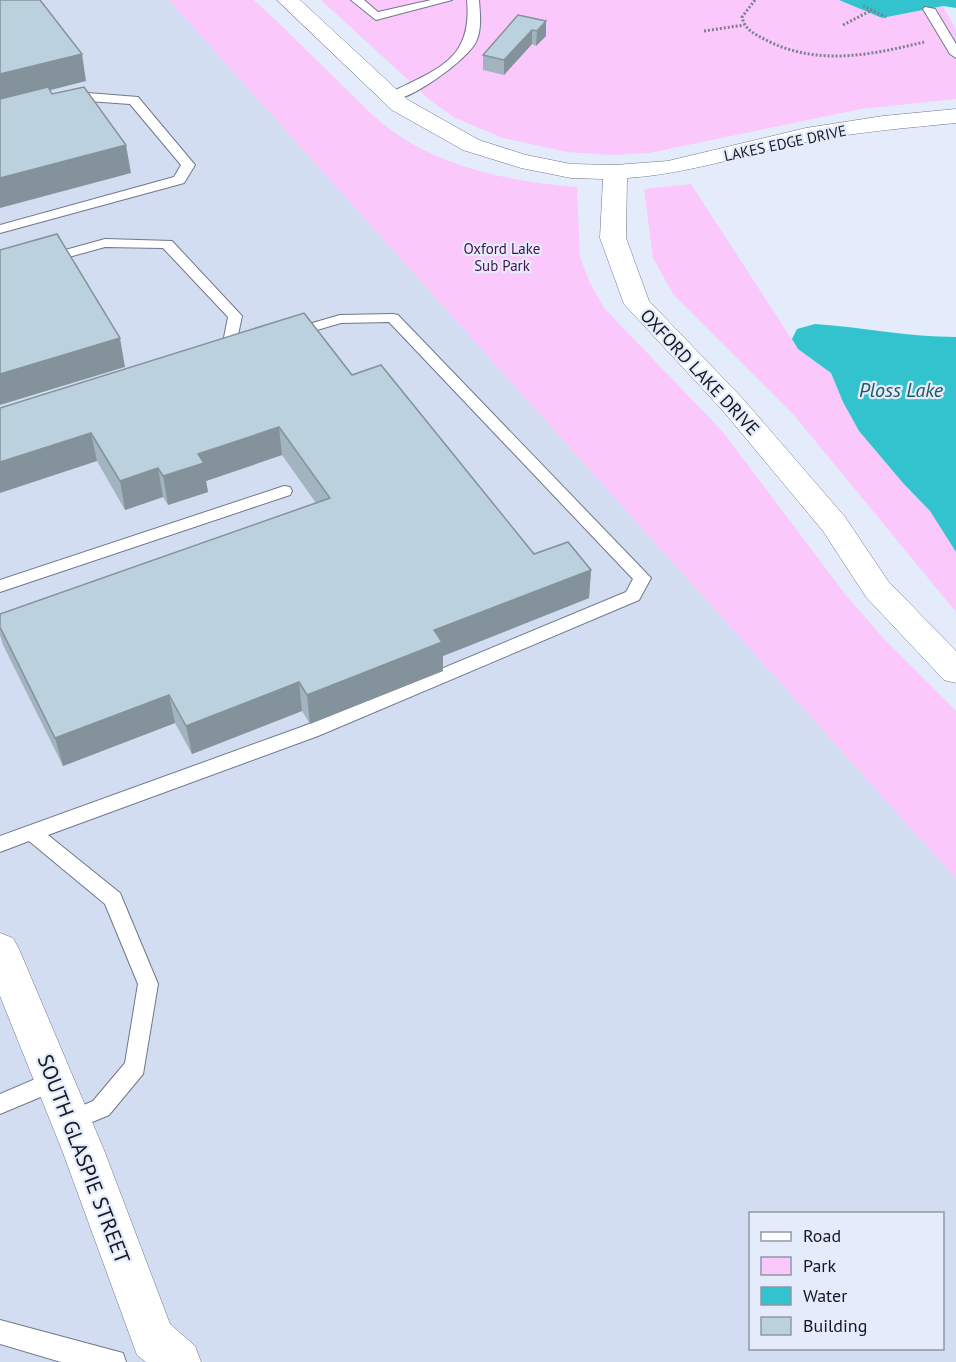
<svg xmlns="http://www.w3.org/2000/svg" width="956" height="1362" font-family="'PT Sans',sans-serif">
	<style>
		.built { fill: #d2ddf1; fill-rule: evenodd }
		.green { fill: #fbc8fc }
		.water { fill: #32c3cf }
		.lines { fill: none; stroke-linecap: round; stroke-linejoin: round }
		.service-casing { stroke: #70788a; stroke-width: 2 }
		.minor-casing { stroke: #70788a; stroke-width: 1 }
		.path { stroke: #7c828d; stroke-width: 3; stroke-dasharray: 2 2; stroke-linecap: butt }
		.service { fill: #fff; fill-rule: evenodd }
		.minor { fill: #fff; fill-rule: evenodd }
		.wall { fill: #a2b4bf }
		.shaded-wall { fill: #84929b }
		.building { fill: #bcd1de; stroke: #84929b; stroke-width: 1.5 }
		.labels { text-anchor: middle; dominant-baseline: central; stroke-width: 4.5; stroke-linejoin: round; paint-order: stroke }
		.far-street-label { font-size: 15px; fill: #15181f; stroke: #e4ecfc }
		.far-park-label { font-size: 15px; fill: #4a104d; stroke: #e4ecfc }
		.street-label { font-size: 18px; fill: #15181f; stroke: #e4ecfc }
		.water-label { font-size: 20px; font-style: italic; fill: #20595e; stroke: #e4ecfc }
		.near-street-label { font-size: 21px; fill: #15181f; stroke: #e4ecfc }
	</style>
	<rect width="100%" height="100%" fill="#e4ecfc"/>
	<path class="built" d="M0 0H169L956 879V1362H0ZM750 1214H942V1348H750Z"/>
	<g class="green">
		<path d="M169 0H254C285 28 314 58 343 86 361 103 378 122 398 135 450 170 516 182 577 187L580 257 590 283 605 309 723 432 845 594 884 639 956 711V879Z"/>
		<polygon points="321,0 839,0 882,18 943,6 956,30 956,99 861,109 649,153 612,155 567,152 503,138 455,118 430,100"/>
		<polygon points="691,184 798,349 831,373 843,402 859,431 903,483 930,511 956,552 956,612 793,414 673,294 653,258 644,189"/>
	</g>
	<g class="water">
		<polygon points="839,0 956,0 956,8 943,6 882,18"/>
		<path d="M815 324C862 327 908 337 956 337V552L930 511 903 483 859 431 843 402 831 373 798 349 792 339 797 329Z"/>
	</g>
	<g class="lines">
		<g class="service-casing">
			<g id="service">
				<polygon points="351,0 364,0 378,12 431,0 452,0 376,20"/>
				<path d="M467 0H479C480 14 482 29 476 42 467 60 407 104 388 100V94C434 70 473 62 467 0Z"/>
				<polygon points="925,7 935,9 956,44 956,58 950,54 923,9"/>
				<polygon points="88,93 138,97 195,165 184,183 0,233 0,225 174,177 181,165 130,104 88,101 70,106 64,102"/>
				<polygon points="105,239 172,241 242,316 234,354 221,358 214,353 222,348 228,317 163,248 105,247 0,276 0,268"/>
				<polygon points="393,314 398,315 651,578 639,600 318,736 48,835 120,893 158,984 143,1074 109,1115 71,1131 63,1128 60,1121 63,1114 93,1101 125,1063 138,984 105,904 29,841 0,852 0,836 304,726 626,592 633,579 389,322 341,323 293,337 286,333 288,330 340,315"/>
				<polygon points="284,486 290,487 292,491 290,495 0,592 0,580"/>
				<polygon points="54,1071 62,1074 65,1081 62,1088 0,1114 0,1094"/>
				<polygon points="0,1320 123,1353 126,1362 61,1362 0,1344"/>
			</g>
		</g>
		<g class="minor-casing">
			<g id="minor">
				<path d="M277 0H300L408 100 479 140 526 155 571 164 615 165 668 161 806 128 883 116 956 109V123C906 128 856 132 806 142 746 154 688 174 627 178L626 238 649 301 744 400 845 517 888 581 956 651V683L944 680 866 597 823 531 724 412 624 304 600 238 603 179 571 178 521 168 463 150 392 110Z"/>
				<polygon points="0,933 13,938 19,949 104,1150 170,1324 195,1346 201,1362 146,1362 137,1355 62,1150 0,996"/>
			</g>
		</g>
		<g class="path">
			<path d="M755 0 742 17C745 31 757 35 768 41 818 66 872 55 924 42"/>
			<polyline points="863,6 886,17"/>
			<polyline points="843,25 872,10"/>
			<polyline points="704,31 744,25"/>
		</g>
		<use href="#service" class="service"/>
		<use href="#minor" class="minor"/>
	</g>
	<g class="wall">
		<polygon points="546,21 546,36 536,46 532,44 504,75 483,70 483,55"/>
		<polygon points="352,375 534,554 591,570 589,598 443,656 443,671 310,724 302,711 192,754 175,723 63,766 3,645 0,635 0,614 316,503 282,455 206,481 208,492 168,505 163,497 125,510 97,461 0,408"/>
	</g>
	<g class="shaded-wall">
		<polygon points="546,21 546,36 536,46 537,31"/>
		<polygon points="532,30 532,44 504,75 504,60"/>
		<polygon points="82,54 86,81 0,103 0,74"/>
		<polygon points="126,145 131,173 0,208 0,178"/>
		<polygon points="120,338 125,367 0,405 0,374"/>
		<polygon points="279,427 282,455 206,481 208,492 168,505 163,476 198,454"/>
		<polygon points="91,433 97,461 0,493 0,462"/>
		<polygon points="158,468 163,497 125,510 120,481"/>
		<polygon points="591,570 589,598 443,656 443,671 310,724 307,695 434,630"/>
		<polygon points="299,682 302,711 192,754 186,726"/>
		<polygon points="169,695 175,723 63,766 55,738"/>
	</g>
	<g class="building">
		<polygon points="0,0 40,0 82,54 0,74"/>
		<polygon points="518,15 546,21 537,31 532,30 504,60 483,55"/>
		<polygon points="48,87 52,94 84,87 126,145 0,178 0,99"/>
		<polygon points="57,234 120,338 0,374 0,250"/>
		<polygon points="304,313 352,375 381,365 534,554 568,542 591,570 434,630 442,642 307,695 299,682 186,726 169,695 55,738 0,627 0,614 330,498 279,427 198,454 204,463 163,476 158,468 120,481 91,433 0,462 0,408"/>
	</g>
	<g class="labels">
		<g class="far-street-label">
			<text transform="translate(785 143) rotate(-12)">LAKES EDGE DRIVE</text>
		</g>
		<g class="far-park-label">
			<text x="502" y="248">Oxford Lake<tspan x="502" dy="17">Sub Park</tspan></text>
		</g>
		<g class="street-label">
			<text transform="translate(700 372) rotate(47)">OXFORD LAKE DRIVE</text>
		</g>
		<g class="water-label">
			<text x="901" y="390">Ploss Lake</text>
		</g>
		<g class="near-street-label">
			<text transform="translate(84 1159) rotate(69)">SOUTH GLASPIE STREET</text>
		</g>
	</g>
	<rect x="749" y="1212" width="195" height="138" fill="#e4ecfc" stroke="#9197a4" stroke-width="1.5"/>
	<rect x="761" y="1232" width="30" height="9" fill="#ffffff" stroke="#9197a4" stroke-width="1.5"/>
	<text x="803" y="1242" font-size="18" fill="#15181f">Road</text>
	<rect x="761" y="1257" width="30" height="18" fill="#fbc8fc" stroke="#9197a4" stroke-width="1.5"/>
	<text x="803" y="1272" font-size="18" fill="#15181f">Park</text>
	<rect x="761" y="1287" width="30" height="18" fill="#32c3cf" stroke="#9197a4" stroke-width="1.5"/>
	<text x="803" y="1302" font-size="18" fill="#15181f">Water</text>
	<rect x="761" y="1317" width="30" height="18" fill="#bcd1de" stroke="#9197a4" stroke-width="1.5"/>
	<text x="803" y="1332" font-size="18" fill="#15181f">Building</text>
</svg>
